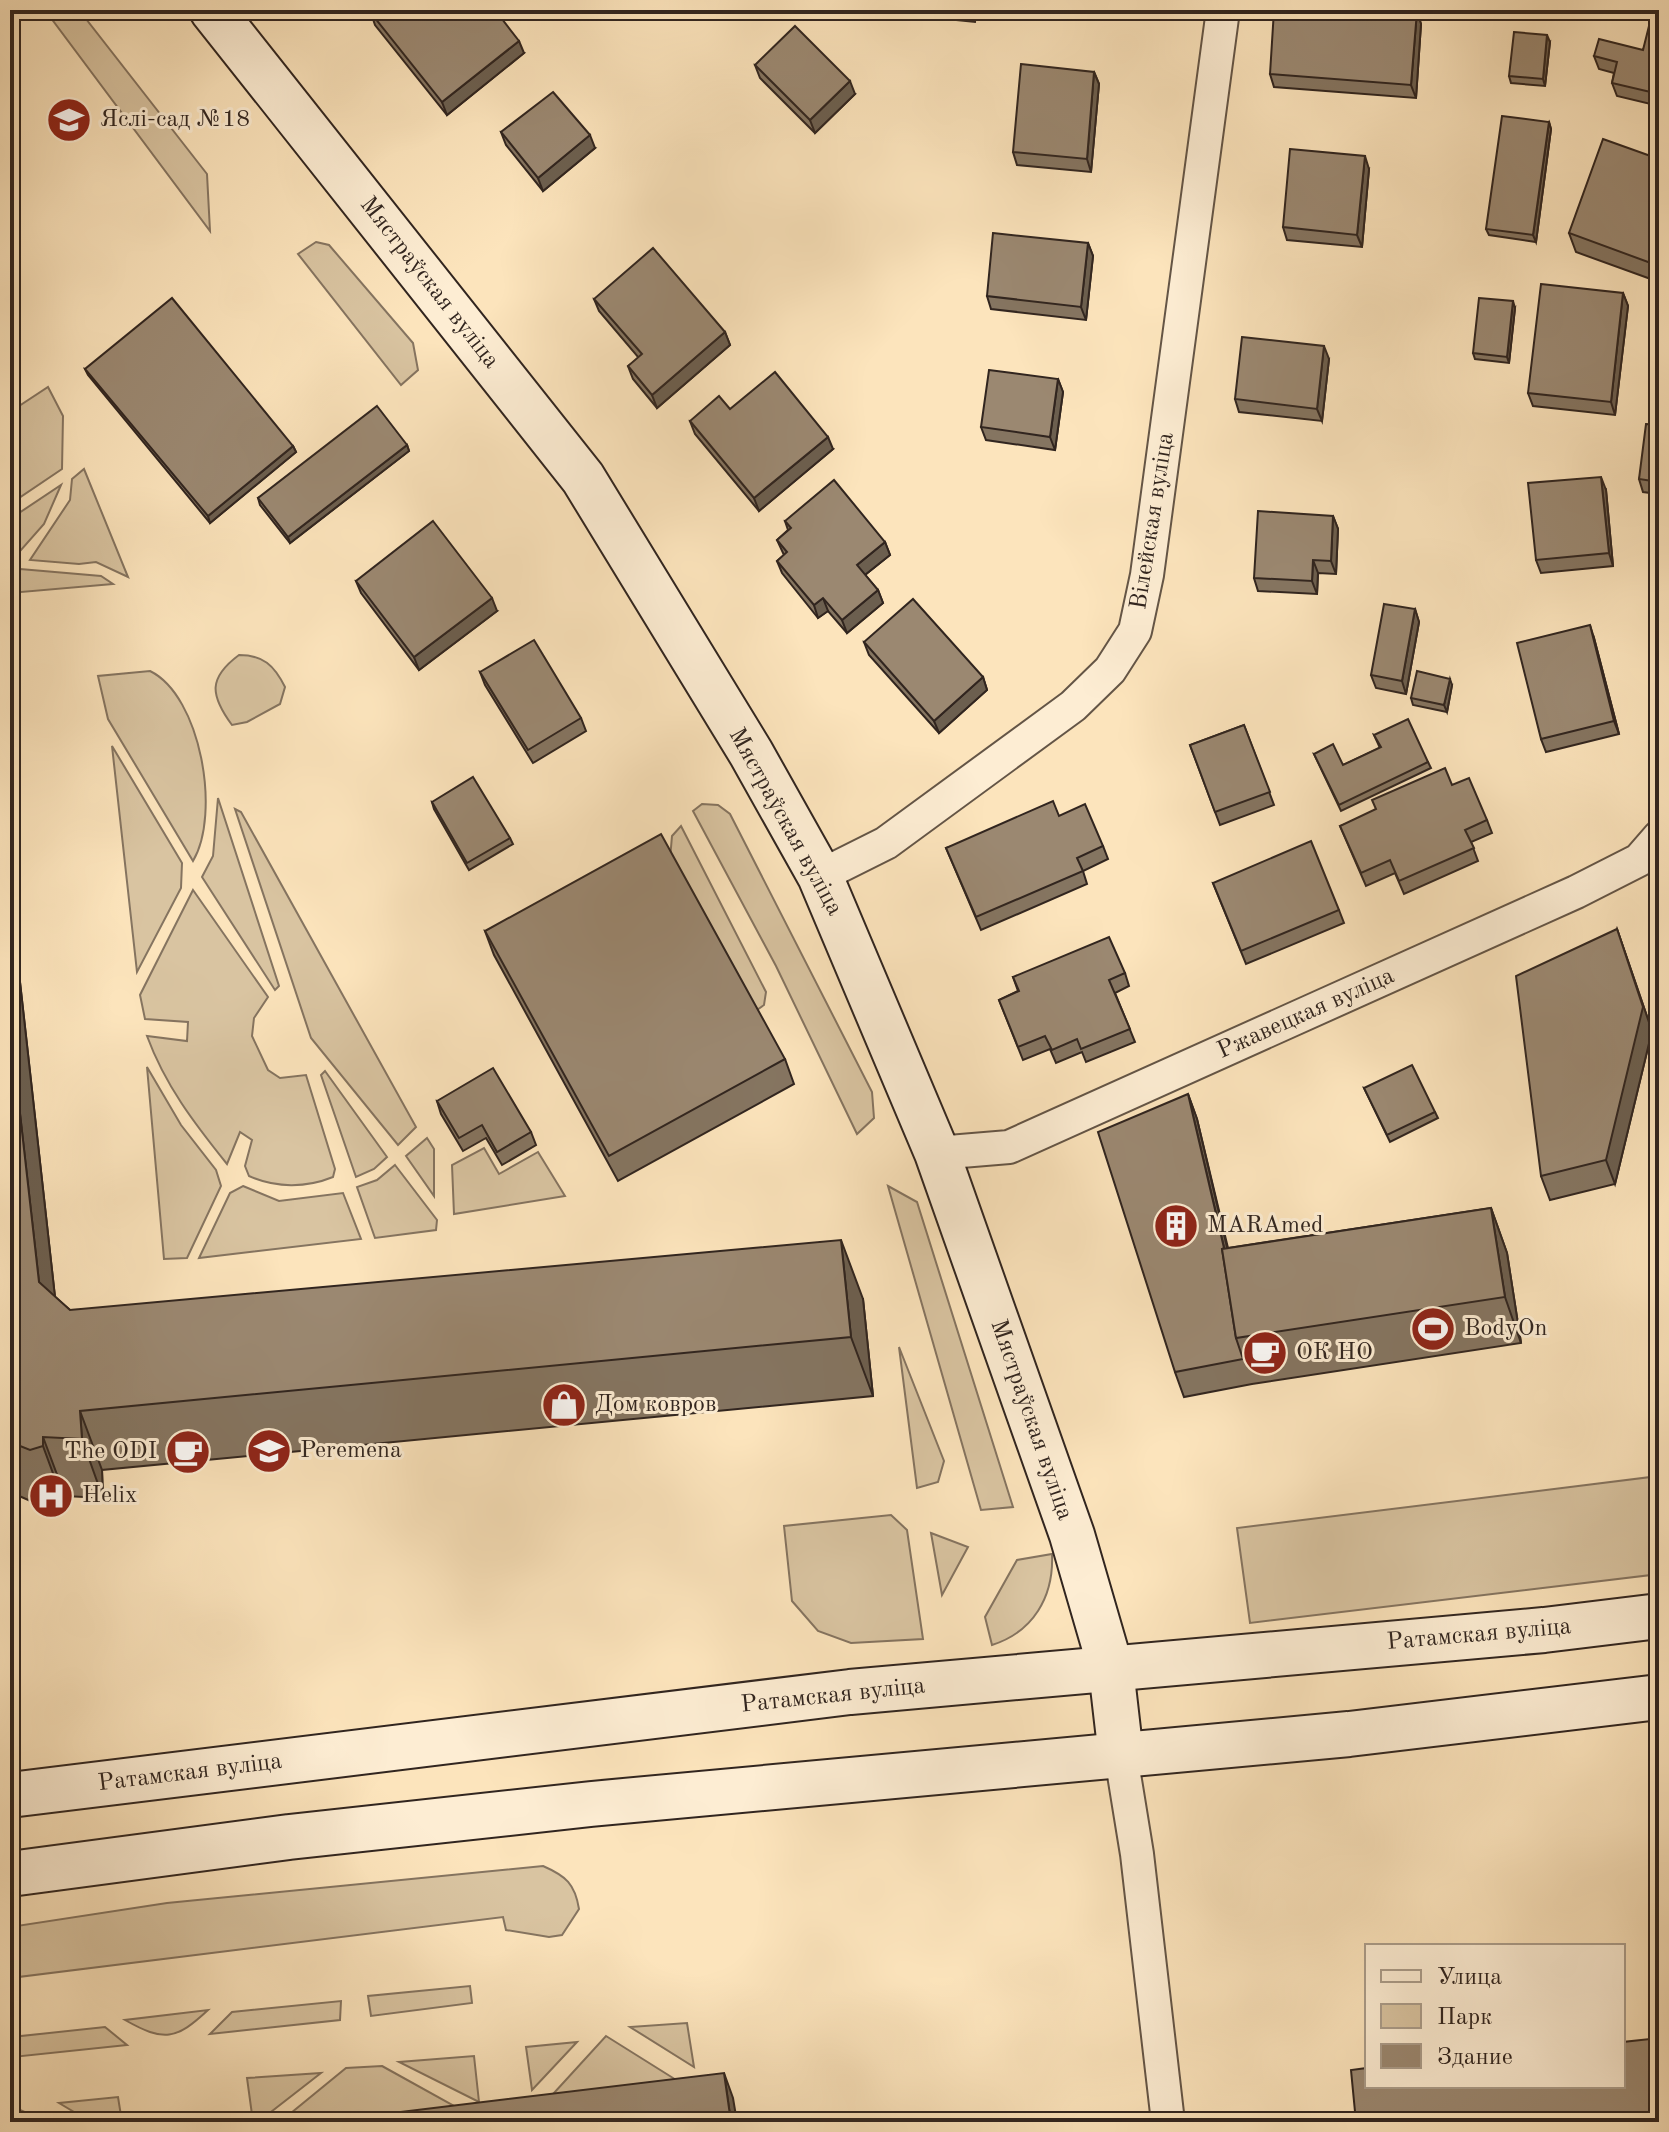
<svg xmlns="http://www.w3.org/2000/svg" width="1669" height="2132" font-family="'Old Standard TT',serif">
	<style>
		.green { fill: #d9c4a1; stroke: #857460; stroke-width: 2 }
		.lines { fill: none; stroke-linecap: round; stroke-linejoin: round }
		.street-casing { stroke: #645546; stroke-width: 36 }
		.secondary-casing { stroke: #31251f; stroke-width: 48 }
		.street { stroke: #fdedd3; stroke-width: 32 }
		.secondary { stroke: #fdedd3; stroke-width: 44 }
		.wall { fill: #857561; stroke: #31251f; stroke-width: 2 }
		.shaded-wall { fill: #6c5f4f; stroke: #31251f; stroke-width: 2 }
		.building { fill: #9b8871; stroke: #31251f; stroke-width: 2 }
		.labels { text-anchor: middle; dominant-baseline: central; stroke-width: 6; stroke-linejoin: round; paint-order: stroke }
		.poi-label { font-size: 24px; fill: #31251f; stroke: #fdedd3; text-anchor: start }
		.street-label { font-size: 24px; fill: #31251f; stroke: #fdedd3 }
	</style>
	<rect width="100%" height="100%" fill="#fce4bc"/>
	<filter id="stains"><feTurbulence type="fractalNoise" baseFrequency=".0025" numOctaves="4"/><feColorMatrix values="0 0 0 0 .2 0 0 0 0 .09 0 0 0 0 .02 0 0 0 .5 -.17"/></filter>
	<radialGradient id="worn" r=".72"><stop offset=".6" stop-color="#630" stop-opacity="0"/><stop offset="1" stop-color="#630" stop-opacity=".3"/></radialGradient>
	<g class="green">
		<polygon points="45,10 79,10 207,174 210,231"/>
		<polygon points="316,242 329,245 413,343 418,370 401,385 298,254"/>
		<polygon points="48,387 63,416 62,469 10,504 10,412"/>
		<polygon points="84,469 128,577 96,562 79,564 30,560 70,500 72,479"/>
		<polygon points="61,485 44,524 14,558 10,557 10,519"/>
		<polygon points="20,569 101,576 113,584 10,593 10,579"/>
		<path d="M239 655C263 655 274 665 285 687L280 704 247 722 232 725C210 695 208 678 239 655Z"/>
		<path d="M150 671C201 696 221 814 193 861L108 719 98 676Z"/>
		<polygon points="112,746 182,863 181,888 137,972"/>
		<polygon points="218,798 279,986 275,990 202,877 213,856"/>
		<polygon points="702,804 718,805 730,814 872,1092 874,1118 857,1134 776,966 693,811"/>
		<polygon points="235,809 241,812 416,1127 398,1145 311,1038"/>
		<polygon points="681,826 766,992 764,1005 754,1012 670,859 672,836"/>
		<path d="M193 890 268 997 254 1018 252 1036 268 1070 280 1078 306 1075 335 1169 333 1177C306 1188 276 1188 249 1176L245 1166 252 1140 240 1132 227 1164C194 1123 165 1085 147 1036L187 1041 188 1022 145 1019 140 995Z"/>
		<polygon points="147,1067 181,1125 216,1170 221,1186 187,1258 164,1259"/>
		<polygon points="325,1071 387,1157 374,1169 356,1177 321,1075"/>
		<polygon points="427,1138 434,1149 434,1196 406,1156"/>
		<polygon points="484,1148 499,1174 538,1152 565,1196 454,1214 452,1165"/>
		<polygon points="395,1165 437,1220 436,1230 375,1238 357,1187 377,1180"/>
		<polygon points="243,1186 279,1201 343,1193 361,1239 199,1258 230,1193"/>
		<polygon points="888,1186 917,1202 1013,1507 981,1510"/>
		<polygon points="899,1347 944,1461 938,1482 917,1488"/>
		<polygon points="1659,1476 1659,1574 1250,1623 1237,1528"/>
		<polygon points="891,1515 907,1530 923,1639 851,1643 818,1631 792,1601 784,1526"/>
		<polygon points="931,1533 968,1547 942,1595"/>
		<path d="M1052 1554C1054 1597 1033 1632 992 1645L985 1617 1017 1560Z"/>
		<path d="M543 1866C566 1876 575 1884 579 1909L562 1935 549 1937 506 1930 503 1917 10 1978V1927L167 1903Z"/>
		<polygon points="470,1986 472,2003 371,2016 368,1996"/>
		<polygon points="341,2001 340,2020 210,2034 232,2012"/>
		<path d="M208 2010C176 2040 164 2042 125 2020Z"/>
		<polygon points="687,2023 694,2067 630,2027"/>
		<polygon points="105,2027 127,2045 13,2057 12,2037"/>
		<polygon points="606,2036 689,2088 543,2105"/>
		<polygon points="577,2042 532,2090 526,2047"/>
		<polygon points="474,2056 479,2102 399,2062"/>
		<polygon points="382,2066 467,2113 390,2122 280,2122 346,2068"/>
		<polygon points="321,2073 258,2122 253,2122 247,2078"/>
		<polygon points="118,2097 122,2122 91,2122 59,2103"/>
		<polygon points="10,2109 18,2109 47,2122 10,2122"/>
	</g>
	<g class="lines">
		<g class="street-casing">
			<g id="street">
				<polyline points="820,876 886,843 1073,706 1110,670 1135,631 1147,575 1223,10"/>
				<polyline points="937,1153 1009,1147 1576,892 1639,860 1659,837"/>
				<polyline points="1121,1756 1137,1854 1168,2122"/>
			</g>
		</g>
		<g class="secondary-casing">
			<g id="secondary">
				<polyline points="212,10 583,478 751,753 820,876 937,1153 1072,1535 1111,1669 1121,1756"/>
				<polyline points="10,1795 850,1692 1544,1630 1659,1616"/>
				<polyline points="10,1874 289,1837 591,1804 1349,1734 1659,1697"/>
			</g>
		</g>
		<use href="#street" class="street"/>
		<use href="#secondary" class="secondary"/>
	</g>
	<g class="wall">
		<polygon points="915,10 976,10 975,22 917,16"/>
		<polygon points="1659,10 1659,106 1617,96 1612,83 1614,73 1599,69 1594,56 1643,50"/>
		<polygon points="1417,11 1421,24 1416,98 1274,87 1270,74"/>
		<polygon points="371,13 524,53 447,115 375,25"/>
		<polygon points="1550,42 1545,86 1511,83 1509,76"/>
		<polygon points="755,65 855,94 815,133 760,78"/>
		<polygon points="1094,72 1099,84 1091,172 1017,165 1013,152"/>
		<polygon points="1549,122 1551,129 1536,242 1489,235 1486,229"/>
		<polygon points="501,132 595,148 543,191 506,145"/>
		<polygon points="1659,159 1659,282 1576,252 1569,233"/>
		<polygon points="1369,169 1362,247 1287,240 1283,227"/>
		<polygon points="1088,243 1093,256 1086,320 991,309 987,296"/>
		<polygon points="1623,293 1628,306 1615,415 1533,406 1528,393"/>
		<polygon points="594,299 725,332 730,345 657,408 633,379 628,366 639,358 599,311"/>
		<polygon points="1515,308 1509,363 1475,359 1473,353"/>
		<polygon points="1329,359 1322,421 1239,412 1235,399"/>
		<polygon points="85,369 293,446 296,452 210,523 88,375"/>
		<polygon points="1058,379 1063,392 1055,450 986,440 981,427"/>
		<polygon points="690,421 833,449 759,511 695,434"/>
		<polygon points="1659,425 1659,494 1643,492 1639,479"/>
		<polygon points="407,445 409,451 290,543 260,505 258,498"/>
		<polygon points="1606,490 1613,566 1541,573 1536,560"/>
		<polygon points="1333,516 1338,529 1336,574 1318,573 1317,594 1258,591 1254,578"/>
		<polygon points="785,521 885,542 890,555 865,575 878,590 883,603 847,633 828,611 818,618 782,573 777,561 784,555 777,540 788,530"/>
		<polygon points="356,581 497,611 419,670 361,593"/>
		<polygon points="1415,609 1419,622 1406,694 1376,688 1371,675"/>
		<polygon points="1594,638 1619,734 1546,752 1541,739"/>
		<polygon points="864,642 983,677 987,690 939,733 869,655"/>
		<polygon points="480,672 581,718 586,731 533,763 485,685"/>
		<polygon points="1452,685 1447,712 1413,705 1411,698"/>
		<polygon points="1244,725 1274,805 1220,825 1190,745"/>
		<polygon points="1374,735 1428,762 1431,768 1341,811 1314,754 1343,765 1380,748"/>
		<polygon points="1452,785 1487,820 1492,833 1471,842 1478,861 1404,894 1395,873 1366,886 1340,826"/>
		<polygon points="432,802 510,838 513,844 469,870 434,809"/>
		<polygon points="1059,816 1103,846 1108,859 1083,871 1087,884 981,930 946,848"/>
		<polygon points="1213,883 1339,910 1344,923 1246,964"/>
		<polygon points="10,892 55,1297 70,1310 863,1299 873,1396 102,1470 103,1498 65,1496 65,1506 51,1510 10,1492"/>
		<polygon points="1617,929 1652,1031 1615,1184 1550,1200 1541,1176"/>
		<polygon points="485,931 785,1059 794,1084 618,1181 494,955"/>
		<polygon points="1125,973 1129,986 1115,993 1135,1042 1086,1062 1082,1052 1056,1063 1050,1049 1023,1060 999,1000 1018,991 1013,977"/>
		<polygon points="1364,1088 1435,1112 1438,1118 1390,1142"/>
		<polygon points="1188,1094 1197,1119 1228,1248 1491,1208 1507,1253 1521,1343 1252,1384 1184,1397 1175,1372"/>
		<polygon points="437,1101 531,1132 536,1145 502,1165 486,1138 463,1151 441,1114"/>
	</g>
	<g class="shaded-wall">
		<polygon points="971,10 976,10 975,22"/>
		<polygon points="1417,11 1421,24 1416,98 1411,85"/>
		<polygon points="1547,35 1550,42 1545,86 1543,79"/>
		<polygon points="519,41 524,53 447,115 442,102"/>
		<polygon points="1094,72 1099,84 1091,172 1087,159"/>
		<polygon points="850,81 855,94 815,133 810,120"/>
		<polygon points="1549,122 1551,129 1536,242 1533,235"/>
		<polygon points="590,135 595,148 543,191 538,178"/>
		<polygon points="1365,156 1369,169 1362,247 1357,235"/>
		<polygon points="1088,243 1093,256 1086,320 1081,307"/>
		<polygon points="1623,293 1628,306 1615,415 1611,402"/>
		<polygon points="1513,301 1515,308 1509,363 1507,357"/>
		<polygon points="725,332 730,345 657,408 652,395"/>
		<polygon points="1324,346 1329,359 1322,421 1317,409"/>
		<polygon points="1058,379 1063,392 1055,450 1050,437"/>
		<polygon points="828,437 833,449 759,511 754,498"/>
		<polygon points="407,445 409,451 290,543 288,537"/>
		<polygon points="293,446 296,452 210,523 208,516"/>
		<polygon points="1601,477 1606,490 1613,566 1609,553"/>
		<polygon points="1333,516 1338,529 1336,574 1331,561"/>
		<polygon points="885,542 890,555 861,578 857,565"/>
		<polygon points="1313,560 1318,573 1317,594 1312,581"/>
		<polygon points="878,590 883,603 847,633 842,620"/>
		<polygon points="492,598 497,611 419,670 414,657"/>
		<polygon points="823,598 828,611 818,618 814,605"/>
		<polygon points="1415,609 1419,622 1406,694 1402,681"/>
		<polygon points="1590,625 1594,638 1619,734 1614,721"/>
		<polygon points="983,677 987,690 939,733 934,721"/>
		<polygon points="1450,679 1452,685 1447,712 1444,705"/>
		<polygon points="10,892 60,1342 39,1282 10,1025"/>
		<polygon points="1617,929 1652,1031 1615,1184 1606,1160"/>
		<polygon points="1188,1094 1197,1119 1238,1294 1245,1337"/>
		<polygon points="1491,1208 1507,1253 1521,1343 1505,1297"/>
		<polygon points="841,1240 863,1299 873,1396 851,1337"/>
		<polygon points="80,1411 102,1470 103,1498 82,1439"/>
		<polygon points="43,1437 65,1496 65,1506 43,1446"/>
		<polygon points="724,2073 733,2098 737,2122 731,2122"/>
	</g>
	<g class="building">
		<polygon points="374,10 495,10 519,41 442,102 371,13"/>
		<polygon points="1274,10 1417,11 1411,85 1270,74"/>
		<polygon points="1653,10 1659,10 1659,94 1612,83 1617,62 1594,56 1599,39 1643,50"/>
		<polygon points="795,26 850,81 810,120 755,65"/>
		<polygon points="1514,32 1547,35 1543,79 1509,76"/>
		<polygon points="1021,64 1094,72 1087,159 1013,152"/>
		<polygon points="553,92 590,135 538,178 501,132"/>
		<polygon points="1502,116 1549,122 1533,235 1486,229"/>
		<polygon points="1603,139 1659,159 1659,266 1569,233"/>
		<polygon points="1290,149 1365,156 1357,235 1283,227"/>
		<polygon points="993,233 1088,243 1081,307 987,296"/>
		<polygon points="653,248 725,332 652,395 628,366 642,354 594,299"/>
		<polygon points="1541,284 1623,293 1611,402 1528,393"/>
		<polygon points="172,298 293,446 208,516 85,369"/>
		<polygon points="1479,298 1513,301 1507,357 1473,353"/>
		<polygon points="1242,337 1324,346 1317,409 1235,399"/>
		<polygon points="989,370 1058,379 1050,437 981,427"/>
		<polygon points="775,372 828,437 754,498 690,421 719,396 730,409"/>
		<polygon points="377,406 407,445 288,537 258,498"/>
		<polygon points="1646,424 1659,425 1659,482 1639,479"/>
		<polygon points="1601,477 1609,553 1536,560 1528,483"/>
		<polygon points="834,480 885,542 857,565 878,590 842,620 823,598 814,605 777,561 787,552 777,540 791,528 785,521"/>
		<polygon points="1258,511 1333,516 1331,561 1313,560 1312,581 1254,578"/>
		<polygon points="433,521 492,598 414,657 356,581"/>
		<polygon points="913,599 983,677 934,721 864,642"/>
		<polygon points="1384,604 1415,609 1402,681 1371,675"/>
		<polygon points="1590,625 1614,721 1541,739 1517,643"/>
		<polygon points="534,640 581,718 528,750 480,672"/>
		<polygon points="1417,671 1450,679 1444,705 1411,698"/>
		<polygon points="1408,719 1428,762 1339,805 1314,754 1333,744 1343,765 1381,747 1374,735"/>
		<polygon points="1244,725 1270,792 1215,812 1190,745"/>
		<polygon points="1445,768 1452,785 1469,778 1487,820 1465,830 1474,848 1399,881 1390,860 1361,873 1340,826 1376,809 1372,800"/>
		<polygon points="473,777 510,838 467,863 432,802"/>
		<polygon points="1053,801 1059,816 1085,804 1103,846 1077,858 1083,871 976,917 946,848"/>
		<polygon points="661,834 785,1059 609,1156 485,931"/>
		<polygon points="1311,841 1339,910 1241,951 1213,883"/>
		<polygon points="1617,929 1643,1007 1606,1160 1541,1176 1516,976"/>
		<polygon points="1109,937 1125,973 1109,980 1130,1029 1081,1049 1077,1039 1052,1050 1045,1036 1018,1047 999,1000 1019,991 1013,977"/>
		<polygon points="10,1025 39,1282 70,1310 841,1240 851,1337 80,1411 82,1439 43,1437 43,1446 30,1450 10,1442"/>
		<polygon points="1412,1065 1435,1112 1387,1135 1364,1088"/>
		<polygon points="493,1068 531,1132 497,1152 482,1125 459,1138 437,1101"/>
		<polygon points="1188,1094 1224,1248 1222,1249 1236,1338 1243,1359 1175,1372 1098,1132"/>
		<polygon points="1491,1208 1505,1297 1236,1338 1222,1249"/>
		<polygon points="1659,2038 1659,2122 1356,2122 1351,2070 1367,2068 1367,2086 1623,2086 1623,2042"/>
		<polygon points="724,2073 731,2122 318,2122"/>
	</g>
	<defs>
		<g id="school-disc" transform="scale(2.3)"><circle r="9.5" fill="#8f2418" stroke="#fdedd3"/><path d="M0-5L7-2L0 1L-7-2ZM-4 1L0 2.5L4 1V4Q0 6-4 4Z" fill="#fff"/></g>
		<g id="building-disc" transform="scale(2.3)"><circle r="9.5" fill="#8f2418" stroke="#fdedd3"/><path d="M-4-6H4V6H1V3H-1V6H-4ZM-2.5-4.3h1.7v1.8h-1.7ZM.8-4.3h1.7v1.8H.8ZM-2.5-1h1.7V.8h-1.7ZM.8-1h1.7V.8H.8Z" fill="#fff"/></g>
		<g id="stadium-disc" transform="scale(2.3)"><circle r="9.5" fill="#8f2418" stroke="#fdedd3"/><path d="M0-5a6.5 5 0 1 0 0 10a6.5 5 0 1 0 0-10ZM-3.5-1.8h7v3.6h-7Z" fill="#fff"/></g>
		<g id="cafe-disc" transform="scale(2.3)"><circle r="9.5" fill="#8f2418" stroke="#fdedd3"/><path d="M-5.5-4.5H6V0H3Q3 3.5 0 3.5H-2.5Q-5.5 3.5-5.5 0ZM3-3.2v2h1.7v-2ZM-6 4.5H4V6H-6Z" fill="#fff"/></g>
		<g id="shop-disc" transform="scale(2.3)"><circle r="9.5" fill="#8f2418" stroke="#fdedd3"/><path d="M-5-2.5h2.3a2.7 3.5 0 0 1 5.4 0H5L5.5 6h-11ZM-1.5-2.5h3a1.5 2.3 0 0 0-3 0Z" fill="#fff"/></g>
		<g id="hospital-disc" transform="scale(2.3)"><circle r="9.5" fill="#8f2418" stroke="#fdedd3"/><path d="M-5-5h3v3.5h4V-5h3V5h-3V1.5h-4V5h-3Z" fill="#fff"/></g>
	</defs>
	<g fill-rule="evenodd">
		<use href="#school-disc" x="69" y="120"/>
		<use href="#building-disc" x="1176" y="1226"/>
		<use href="#stadium-disc" x="1433" y="1329"/>
		<use href="#cafe-disc" x="1265" y="1353"/>
		<use href="#shop-disc" x="564" y="1405"/>
		<use href="#school-disc" x="269" y="1451"/>
		<use href="#cafe-disc" x="188" y="1452"/>
		<use href="#hospital-disc" x="51" y="1496"/>
	</g>
	<g class="labels">
		<g class="poi-label">
			<text x="100" y="120">Яслі-сад №18</text>
			<text x="1207" y="1226">MARAmed</text>
			<text x="1464" y="1329">BodyOn</text>
			<text x="1296" y="1353">ОК НО</text>
			<text x="595" y="1405">Дом ковров</text>
			<text x="300" y="1451">Peremena</text>
			<text x="157" y="1452" text-anchor="end">The ODI</text>
			<text x="82" y="1496">Helix</text>
		</g>
		<g class="street-label">
			<text transform="translate(429 283) rotate(52)">Мястраўская вуліца</text>
			<text transform="translate(1153 521) rotate(-81)">Вілейская вуліца</text>
			<text transform="translate(785 822) rotate(61)">Мястраўская вуліца</text>
			<text transform="translate(1306 1014) rotate(-24)">Ржавецкая вуліца</text>
			<text transform="translate(1031 1420) rotate(71)">Мястраўская вуліца</text>
			<text transform="translate(1479 1635) rotate(-5)">Ратамская вуліца</text>
			<text transform="translate(833 1696) rotate(-6)">Ратамская вуліца</text>
			<text transform="translate(190 1773) rotate(-7)">Ратамская вуліца</text>
		</g>
	</g>
	<rect width="1669" height="2132" fill="none" stroke="#fce4bc" stroke-width="40"/>
	<rect x="12" y="12" width="1645" height="2108" fill="none" stroke="#31251f" stroke-width="4"/>
	<rect x="20" y="20" width="1629" height="2092" fill="none" stroke="#31251f" stroke-width="2"/>
	<rect x="1365" y="1944" width="260" height="144" fill="#fdedd3" stroke="#ab9d8b" stroke-width="2"/>
	<rect x="1381" y="1970" width="40" height="12" fill="#fdedd3" stroke="#ab9d8b" stroke-width="2"/>
	<text x="1437" y="1984" font-size="24" fill="#31251f">Улица</text>
	<rect x="1381" y="2004" width="40" height="24" fill="#d9c4a1" stroke="#ab9d8b" stroke-width="2"/>
	<text x="1437" y="2024" font-size="24" fill="#31251f">Парк</text>
	<rect x="1381" y="2044" width="40" height="24" fill="#9b8871" stroke="#ab9d8b" stroke-width="2"/>
	<text x="1437" y="2064" font-size="24" fill="#31251f">Здание</text>
	<rect width="100%" height="100%" filter="url(#stains)"/>
	<rect width="100%" height="100%" fill="url(#worn)"/>
</svg>
